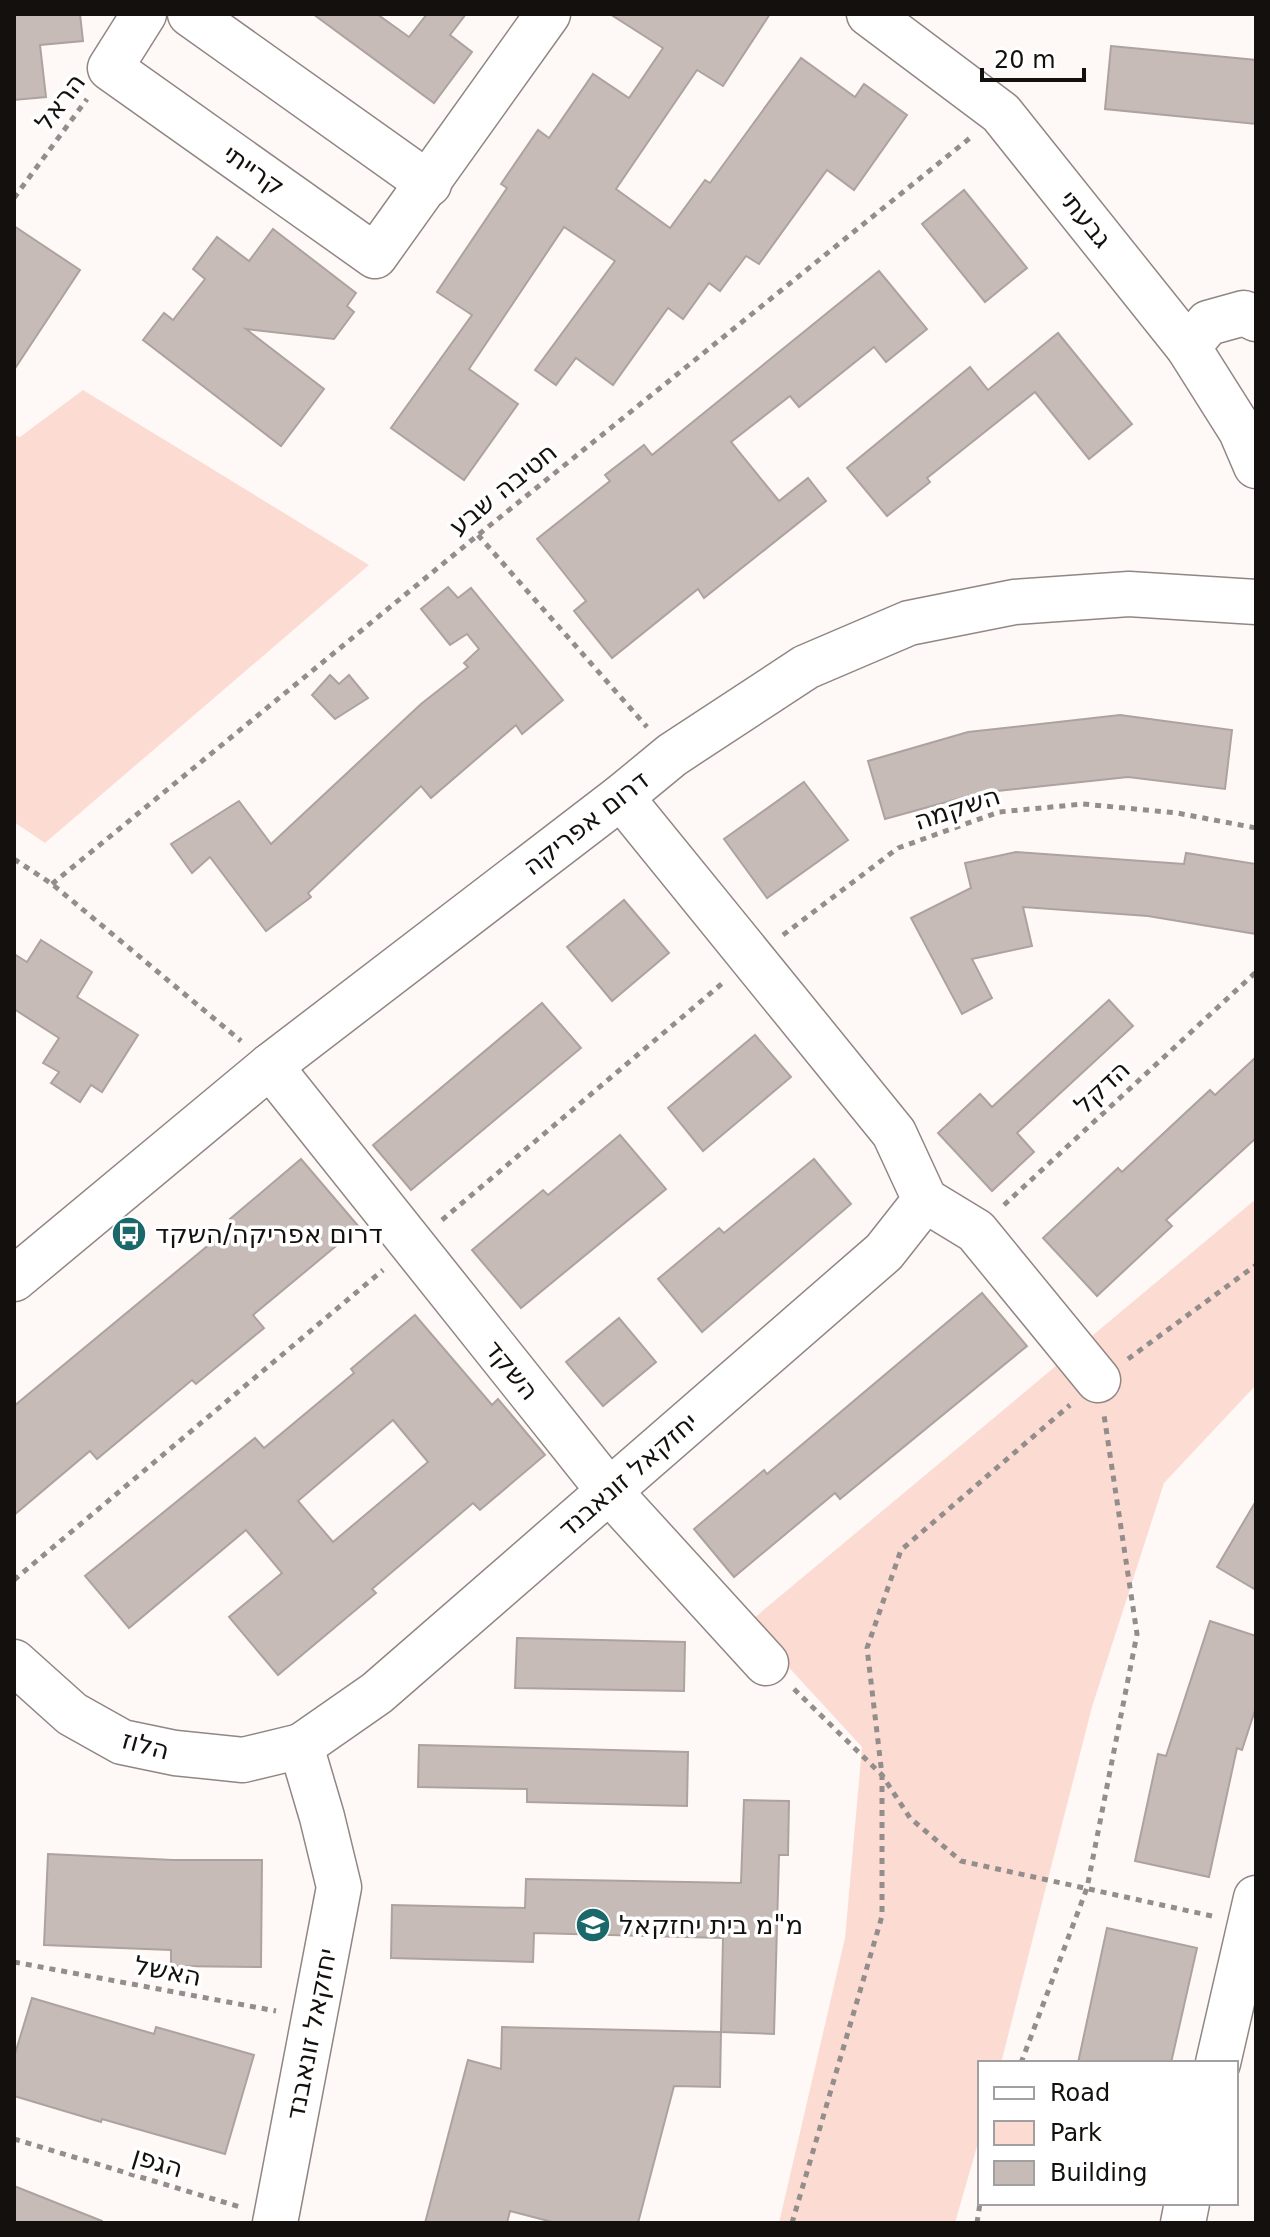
<svg xmlns="http://www.w3.org/2000/svg" width="1270" height="2237" font-family="'DejaVu Sans','Noto Sans Hebrew',sans-serif">
	<style>
		.green { fill: #fcdcd2 }
		.building { fill: #c7bbb7; stroke: #aea29f; stroke-width: 2; fill-rule: evenodd }
		.lines { fill: none; stroke-linecap: round; stroke-linejoin: round }
		.minor-casing { stroke: #918682; stroke-width: 47 }
		.path { stroke: #938e8c; stroke-width: 5; stroke-dasharray: 6 6; stroke-linecap: butt }
		.minor { stroke: #fff; stroke-width: 44 }
		.labels { text-anchor: middle; dominant-baseline: central; stroke-width: 7; stroke-linejoin: round; paint-order: stroke }
		.street-label { font-size: 26px; fill: #14100e; stroke: #fff }
		.poi-label { font-size: 26px; fill: #14100e; stroke: #fff; text-anchor: start }
	</style>
	<rect width="100%" height="100%" fill="#fef9f7"/>
	<g class="green">
		<polygon points="83,390 369,565 45,843 14,822 14,435 20,437"/>
		<polygon points="1256,1199 1256,1385 1164,1483 1092,1707 1001,2063 980,2063 980,2136 955,2223 779,2223 845,1938 862,1747 748,1623"/>
	</g>
	<g class="building">
		<polygon points="14,14 80,14 83,41 40,45 46,97 14,100"/>
		<polygon points="313,14 377,14 409,37 427,14 466,14 450,35 472,52 434,103"/>
		<polygon points="610,14 770,14 723,86 697,70 616,189 670,228 705,180 710,183 801,58 855,97 864,84 907,115 854,190 827,170 759,264 746,256 720,291 709,283 683,319 668,308 613,385 576,358 556,385 535,370 615,261 564,227 469,369 518,404 464,480 391,428 472,315 437,292 507,188 501,184 538,130 549,138 593,74 629,98 663,48"/>
		<polygon points="1111,46 1256,60 1256,124 1105,109"/>
		<polygon points="964,190 1027,268 985,302 922,224"/>
		<polygon points="14,226 80,270 14,370"/>
		<polygon points="273,229 356,293 347,306 354,312 334,339 246,329 324,389 281,446 143,340 164,313 173,320 205,279 193,269 217,237 249,261"/>
		<polygon points="879,271 927,329 886,362 874,347 799,407 790,396 731,442 779,501 808,478 826,501 704,598 698,589 612,658 574,611 586,601 537,539 610,481 605,475 644,445 652,455"/>
		<polygon points="1058,333 1132,424 1089,459 1035,392 927,478 930,482 887,516 847,468 970,367 988,390"/>
		<polygon points="448,587 458,598 471,588 563,700 522,734 516,725 431,798 421,786 308,893 311,897 266,931 210,857 192,873 171,844 239,801 271,844 421,704 468,667 464,663 479,649 467,634 450,645 421,609"/>
		<polygon points="330,675 339,684 349,675 368,698 335,719 312,695"/>
		<polygon points="1120,715 1232,730 1225,789 1128,777 979,793 885,819 868,761 968,732"/>
		<polygon points="804,782 848,840 767,898 724,839"/>
		<polygon points="1016,852 1184,864 1186,853 1256,864 1256,934 1148,916 1023,907 1032,946 972,959 992,998 962,1014 911,918 971,888 965,863"/>
		<polygon points="624,900 669,953 612,1001 567,947"/>
		<polygon points="41,940 92,972 77,997 138,1035 102,1092 91,1085 80,1102 51,1083 59,1072 43,1063 59,1038 14,1009 14,954 27,962"/>
		<polygon points="1109,1000 1133,1026 1017,1133 1034,1152 992,1191 938,1133 980,1094 992,1107"/>
		<polygon points="542,1003 581,1048 411,1190 373,1145"/>
		<polygon points="755,1035 791,1077 703,1151 668,1108"/>
		<polygon points="1256,1057 1256,1138 1166,1220 1172,1226 1097,1296 1043,1238 1118,1168 1122,1172 1210,1090 1215,1095"/>
		<polygon points="620,1135 666,1189 521,1308 472,1250 543,1190 548,1195"/>
		<polygon points="301,1159 359,1227 253,1315 264,1328 196,1384 192,1380 97,1459 90,1451 14,1515 14,1406 234,1224 230,1219"/>
		<polygon points="814,1159 851,1204 702,1332 658,1279 719,1228 724,1233"/>
		<polygon points="982,1293 1027,1346 840,1499 835,1493 734,1577 694,1529 764,1470 767,1474"/>
		<path d="M415 1315 492 1405 498 1399 545 1455 480 1510 473 1503 372 1589 376 1593 278 1675 229 1617 282 1573 246 1530 129 1628 85 1576 255 1438 264 1448 354 1373 351 1369ZM393 1420 428 1462 333 1542 298 1501Z"/>
		<polygon points="619,1318 656,1362 603,1406 566,1362"/>
		<polygon points="1256,1501 1256,1590 1217,1567"/>
		<polygon points="1210,1621 1256,1636 1256,1707 1242,1750 1237,1748 1209,1877 1135,1861 1158,1754 1166,1756"/>
		<polygon points="517,1638 685,1642 684,1691 515,1688"/>
		<polygon points="419,1745 688,1752 687,1806 527,1802 527,1789 418,1787"/>
		<polygon points="744,1800 789,1801 788,1855 779,1855 774,2034 721,2032 723,1938 534,1933 533,1962 391,1958 392,1905 525,1908 526,1879 741,1883"/>
		<polygon points="48,1854 173,1860 262,1860 261,1967 171,1966 171,1950 44,1945"/>
		<polygon points="1107,1928 1197,1948 1171,2063 1078,2063"/>
		<polygon points="32,1998 154,2034 156,2027 254,2055 225,2154 102,2119 101,2122 14,2096 14,2057"/>
		<polygon points="502,2027 721,2032 720,2087 674,2086 638,2223 556,2223 510,2211 507,2223 425,2223 468,2060 501,2069"/>
		<polygon points="14,2186 102,2221 102,2223 14,2223"/>
	</g>
	<g class="lines">
		<g class="minor-casing">
			<g id="minor">
				<polyline points="144,14 110,68 375,256 548,14"/>
				<polyline points="190,14 429,184"/>
				<polyline points="869,14 1001,113 1188,347 1241,431 1256,466"/>
				<polyline points="1188,347 1208,323 1244,313 1256,319"/>
				<polyline points="270,1066 609,1491 766,1663"/>
				<polyline points="925,1200 976,1231 1098,1380"/>
				<polyline points="14,1279 270,1066 621,797 672,755 806,667 909,623 1014,602 1129,594 1256,602"/>
				<polyline points="14,1662 72,1714 122,1742 175,1753 243,1760 301,1746"/>
				<polyline points="1218,2063 1256,1898"/>
				<polyline points="275,2223 339,1887 322,1817 301,1746 377,1693 884,1252 925,1200 894,1133 621,797"/>
				<polyline points="1183,2223 1187,2203"/>
			</g>
		</g>
		<g class="path">
			<polyline points="14,198 87,99"/>
			<polyline points="478,535 647,727"/>
			<polyline points="14,859 52,884 241,1041"/>
			<polyline points="52,884 478,535 970,138"/>
			<polyline points="783,935 898,848 999,812 1083,804 1177,813 1256,828"/>
			<polyline points="1004,1205 1256,972"/>
			<polyline points="442,1220 725,981"/>
			<polyline points="1128,1359 1256,1265"/>
			<polyline points="14,1580 383,1270"/>
			<polyline points="794,1689 882,1775 910,1818 961,1861 1212,1916"/>
			<polyline points="14,1962 276,2011"/>
			<polyline points="1021,2063 1087,1888 1137,1634 1104,1415"/>
			<polyline points="14,2139 240,2207"/>
			<polyline points="792,2223 882,1916 882,1775 867,1648 901,1550 1070,1405"/>
			<polyline points="977,2223 980,2203"/>
		</g>
		<use href="#minor" class="minor"/>
	</g>
	<defs>
		<g id="bus-disc" transform="scale(1.8)"><circle r="9.5" fill="#1a686a" stroke="#fff"/><path d="M-5-6H5V4H4V6H2V4H-2V6H-4V4H-5ZM-3.5-4V0h7V-4ZM-3.5 1.2v1.5H-2V1.2ZM2 1.2v1.5H3.5V1.2Z" fill="#fff"/></g>
		<g id="school-disc" transform="scale(1.8)"><circle r="9.5" fill="#1a686a" stroke="#fff"/><path d="M0-5L7-2L0 1L-7-2ZM-4 1L0 2.5L4 1V4Q0 6-4 4Z" fill="#fff"/></g>
	</defs>
	<g fill-rule="evenodd">
		<use href="#bus-disc" x="129" y="1234"/>
		<use href="#school-disc" x="593" y="1925"/>
	</g>
	<g class="labels">
		<g class="street-label">
			<text transform="translate(60 102) rotate(-53)">הראל</text>
			<text transform="translate(254 170) rotate(35)">קרייתי</text>
			<text transform="translate(1086 219) rotate(51)">גבעתי</text>
			<text transform="translate(503 489) rotate(-39)">חטיבה שבע</text>
			<text transform="translate(957 808) rotate(-18)">השקמה</text>
			<text transform="translate(586 823) rotate(-38)">דרום אפריקה</text>
			<text transform="translate(1102 1087) rotate(-43)">הדקל</text>
			<text transform="translate(512 1370) rotate(51)">השקד</text>
			<text transform="translate(628 1475) rotate(-41)">יחזקאל זונאבנד</text>
			<text transform="translate(146 1745) rotate(15)">הלוז</text>
			<text transform="translate(168 1971) rotate(11)">האשל</text>
			<text transform="translate(311 2034) rotate(-79)">יחזקאל זונאבנד</text>
			<text transform="translate(158 2162) rotate(17)">הגפן</text>
		</g>
		<g class="poi-label">
			<text x="155" y="1234">דרום אפריקה/השקד</text>
			<text x="619" y="1925">מ"מ בית יחזקאל</text>
		</g>
	</g>
	<rect width="1270" height="2237" fill="none" stroke="#14100e" stroke-width="32"/>
	<rect x="978" y="2061" width="260" height="144" fill="#ffffff" stroke="#a19f9f" stroke-width="2"/>
	<rect x="994" y="2087" width="40" height="12" fill="#ffffff" stroke="#a19f9f" stroke-width="2"/>
	<text x="1050" y="2101" font-size="24" fill="#14100e">Road</text>
	<rect x="994" y="2121" width="40" height="24" fill="#fcdcd2" stroke="#a19f9f" stroke-width="2"/>
	<text x="1050" y="2141" font-size="24" fill="#14100e">Park</text>
	<rect x="994" y="2161" width="40" height="24" fill="#c7bbb7" stroke="#a19f9f" stroke-width="2"/>
	<text x="1050" y="2181" font-size="24" fill="#14100e">Building</text>
	<path d="M982 68v12h102v-12" fill="none" stroke="#14100e" stroke-width="4"/>
	<text x="994" y="68" font-size="24" fill="#14100e" stroke="#ffffff" stroke-width="6" paint-order="stroke">20 m</text>
</svg>
